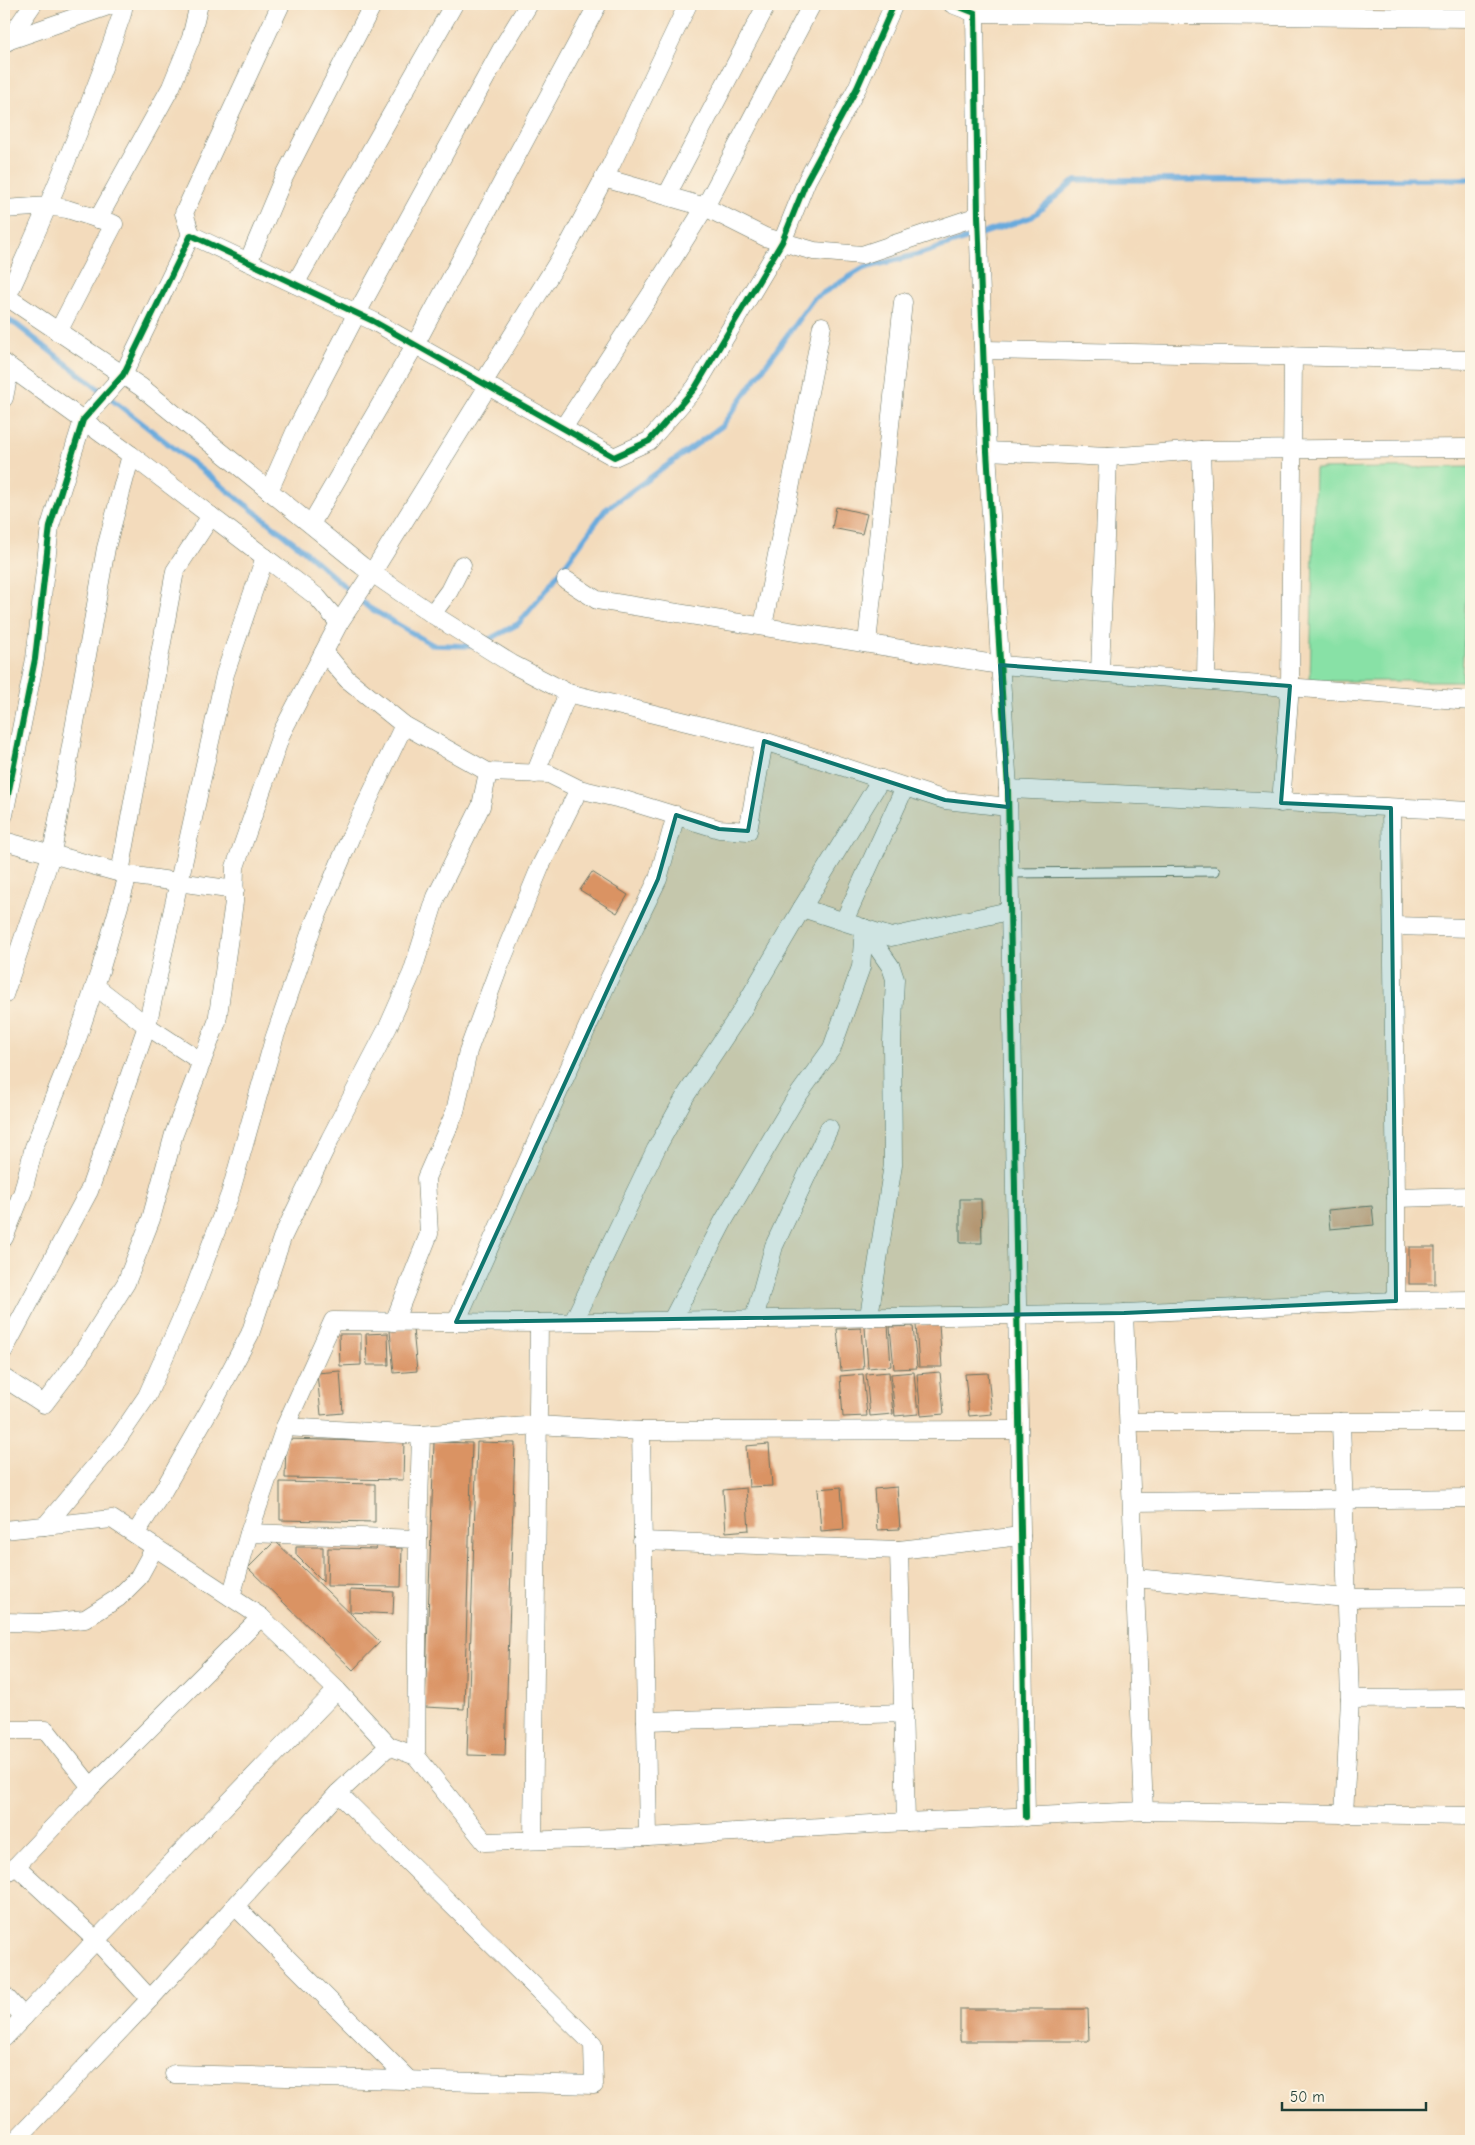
<svg xmlns="http://www.w3.org/2000/svg" width="1475" height="2145" font-family="'Comic Neue',sans-serif">
	<style>
		.green { fill: #88e1a6; stroke: #548f6d }
		.lines { fill: none; stroke-linecap: round; stroke-linejoin: round }
		.stream { stroke: #69aadd; stroke-width: 5.5 }
		.building { fill: #da9364 }
		.service-casing { stroke: #697464; stroke-width: 11 }
		.minor-casing { stroke: #697464; stroke-width: 19 }
		.service { stroke: #fff; stroke-width: 9 }
		.minor { stroke: #fff; stroke-width: 18 }
		.cycleway-casing { stroke: #fcf5e5; stroke-width: 9 }
		.cycleway { stroke: #00873e; stroke-width: 6 }
		.marked { fill: #0f766e; fill-opacity: 0.2; stroke: #0f766e; stroke-width: 4; stroke-linejoin: round }
	</style>
	<rect width="100%" height="100%" fill="#fcf5e5"/>
	<filter id="ink" filterUnits="userSpaceOnUse"><feTurbulence type="fractalNoise" baseFrequency=".02" numOctaves="2"/><feDisplacementMap in="SourceGraphic" scale="10" xChannelSelector="R" yChannelSelector="G"/><feConvolveMatrix kernelMatrix="1 2 1 2 8 2 1 2 1" color-interpolation-filters="sRGB"/></filter>
	<filter id="wash" filterUnits="userSpaceOnUse"><feTurbulence type="fractalNoise" baseFrequency=".0096" numOctaves="4" result="noise"/><feDisplacementMap in="SourceGraphic" scale="20" xChannelSelector="R" yChannelSelector="G"/><feGaussianBlur stdDeviation="1.12" result="paint"/><feColorMatrix in="noise" values="0 0 0 0 0 0 0 0 0 0 0 0 0 0 0 0 0 1.4 0 .05"/><feComposite in="paint" operator="in"/></filter>
	<g filter="url(#wash)">
		<rect width="100%" height="100%" fill="#f3dbbc"/>
		<polygon class="green" points="1471,467 1462,681 1310,681 1315,469"/>
		<g class="lines">
			<g class="stream">
				<polyline points="4,318 17,325 301,548 368,607 433,645 474,646"/>
				<polyline points="482,643 518,624 549,587 605,510 722,426 813,299 864,268 923,253 1032,217 1075,180 1471,179"/>
			</g>
		</g>
		<g id="blocks">
			<g class="building">
				<polygon points="836,507 867,514 862,534 832,528"/>
				<polygon points="592,872 628,895 617,913 580,890"/>
				<polygon points="960,1199 981,1199 982,1243 960,1243"/>
				<polygon points="1372,1206 1374,1225 1330,1229 1328,1210"/>
				<rect x="1409" y="1247" width="26" height="37"/>
				<polygon points="939,1324 942,1367 919,1367 916,1325"/>
				<polygon points="888,1325 891,1366 868,1368 865,1327"/>
				<polygon points="913,1326 917,1368 894,1369 890,1327"/>
				<polygon points="861,1328 864,1369 841,1371 837,1329"/>
				<polygon points="413,1329 417,1371 394,1373 390,1331"/>
				<polygon points="388,1333 389,1365 367,1365 366,1334"/>
				<polygon points="339,1334 361,1334 361,1365 340,1366"/>
				<polygon points="340,1371 343,1413 321,1415 317,1373"/>
				<polygon points="889,1372 893,1414 870,1416 866,1374"/>
				<polygon points="914,1372 918,1414 895,1416 891,1374"/>
				<polygon points="940,1372 944,1414 921,1416 917,1374"/>
				<polygon points="988,1373 992,1414 969,1416 965,1374"/>
				<polygon points="863,1374 867,1416 843,1417 840,1376"/>
				<polygon points="286,1439 404,1442 403,1480 285,1478"/>
				<polygon points="434,1442 472,1443 464,1709 425,1707"/>
				<polygon points="477,1442 515,1443 505,1756 467,1755"/>
				<polygon points="769,1444 772,1486 749,1487 746,1446"/>
				<polygon points="280,1482 375,1484 375,1522 280,1520"/>
				<polygon points="841,1487 844,1529 821,1531 818,1489"/>
				<polygon points="897,1487 900,1529 877,1530 874,1489"/>
				<polygon points="746,1488 749,1530 726,1532 723,1490"/>
				<polygon points="275,1541 380,1642 353,1670 248,1568"/>
				<polygon points="375,1542 389,1542 389,1548 402,1548 401,1587 327,1586 328,1548 376,1549"/>
				<polygon points="296,1547 323,1547 323,1582 296,1555"/>
				<polygon points="350,1590 394,1592 393,1614 350,1612"/>
				<polygon points="960,2009 1088,2009 1089,2041 960,2041"/>
			</g>
		</g>
	</g>
	<g filter="url(#ink)">
		<use href="#blocks" fill-opacity="0" stroke="#697464" stroke-width="1"/>
		<g class="lines">
			<g class="service-casing">
				<polyline id="service" points="1009,873 1215,871"/>
			</g>
			<g class="minor-casing">
				<g id="minor">
					<polyline points="812,4 705,207 765,237 814,251 862,255 978,216"/>
					<polyline points="952,4 975,13 978,216 987,451 1008,789 1026,1817"/>
					<polyline points="976,4 975,13 1471,18"/>
					<polyline points="4,42 114,4"/>
					<polyline points="7,42 33,4"/>
					<polyline points="667,195 767,4"/>
					<polyline points="4,209 49,206 67,209 114,224 58,332"/>
					<polyline points="98,219 171,87 191,38 199,4"/>
					<polyline points="191,235 184,213 281,4"/>
					<polyline points="248,262 283,179 373,4"/>
					<polyline points="295,284 454,4"/>
					<polyline points="4,295 141,387 362,566 432,614 449,591 462,565"/>
					<path d="M7 297C50 204 89 111 122 14L124 4"/>
					<polyline points="984,350 1471,360"/>
					<polyline points="4,363 131,455 317,597 339,623 282,732 235,867 234,902 217,1022 174,1134 151,1219 126,1283 79,1358 44,1404 4,1378"/>
					<polyline points="483,383 569,244 611,165 688,4"/>
					<polyline points="4,398 10,368"/>
					<polyline points="563,428 651,294 705,207 604,178"/>
					<polyline points="1201,450 1207,623 1206,680"/>
					<polyline points="987,451 1108,457 1201,450 1471,448"/>
					<polyline points="269,491 295,432 357,313 501,50 529,4"/>
					<polyline points="311,524 415,345 598,4"/>
					<polyline points="566,580 597,600 1000,665 1471,701"/>
					<polyline points="432,614 512,664 568,693"/>
					<polyline points="339,623 372,573 488,386"/>
					<polyline points="763,626 822,326"/>
					<polyline points="867,643 903,302"/>
					<polyline points="324,652 347,679 404,725 488,772 549,774 579,789 625,800 719,829 748,831 764,741 945,800 1008,807"/>
					<polyline points="1100,672 1108,457"/>
					<polyline points="535,774 568,693 764,741"/>
					<polyline points="1008,789 1471,811"/>
					<polyline points="1281,803 1290,686 1293,356"/>
					<polyline points="1391,808 1396,1198 1471,1196"/>
					<polyline points="4,815 35,659 50,526 83,420 123,375 191,235 373,321 614,457 649,441 695,388 782,242 807,180 857,88 894,4"/>
					<polyline points="4,841 128,875 235,890"/>
					<polyline points="120,873 175,571 211,516"/>
					<polyline points="802,908 891,937 1009,911"/>
					<polyline points="844,921 905,787"/>
					<polyline points="1394,926 1471,928"/>
					<polyline points="864,928 891,967 895,979 892,1042 893,1165 869,1316"/>
					<polyline points="95,986 147,1026 202,1062"/>
					<polyline points="4,995 52,853 106,548 131,455"/>
					<polyline points="1396,1198 1396,1301"/>
					<polyline points="4,1238 23,1191 34,1147 75,1045 100,971 128,875"/>
					<polyline points="1124,1313 1144,1811"/>
					<polyline points="754,1319 774,1246 829,1128"/>
					<polyline points="672,1320 724,1220 794,1101 832,1048 861,967 864,928"/>
					<polyline points="394,1322 429,1234 426,1178 455,1112 468,1051 499,967 541,865 579,789"/>
					<polyline points="456,1322 608,981 658,879 676,815"/>
					<polyline points="573,1322 656,1149 686,1095 741,1012 802,908 881,779"/>
					<polyline points="4,1350 89,1191 147,1026 225,674 265,557"/>
					<polyline points="1130,1422 1471,1422"/>
					<polyline points="1341,1422 1350,1699 1471,1698"/>
					<polyline points="285,1427 333,1321 539,1323"/>
					<polyline points="641,1431 648,1837"/>
					<polyline points="1133,1502 1471,1498"/>
					<polyline points="45,1526 117,1440 147,1396 194,1290 230,1194 274,1039 312,928 351,836 404,725"/>
					<polyline points="4,1530 112,1519 261,1617 337,1690 389,1746 338,1793 150,1999 15,2141"/>
					<polyline points="249,1533 418,1539"/>
					<polyline points="135,1534 163,1491 211,1407 250,1334 282,1238 330,1139 388,1027 412,973 436,897 481,806 488,772"/>
					<polyline points="642,1541 899,1550 906,1822"/>
					<polyline points="899,1550 1021,1536"/>
					<polyline points="1135,1578 1346,1598 1471,1597"/>
					<polyline points="231,1597 249,1533 285,1427 421,1435"/>
					<polyline points="4,1622 44,1623 85,1619 118,1598 138,1578 155,1547"/>
					<polyline points="646,1721 904,1713"/>
					<polyline points="4,1730 46,1730 91,1787"/>
					<polyline points="389,1746 416,1756 485,1842 648,1837 906,1822 1144,1811 1471,1816"/>
					<polyline points="416,1756 418,1539 421,1435 537,1425 641,1431 1019,1430"/>
					<polyline points="1344,1815 1350,1699"/>
					<polyline points="533,1840 539,1323 1124,1313 1396,1301 1471,1300"/>
					<polyline points="4,1874 16,1866"/>
					<polyline points="235,1906 410,2081"/>
					<polyline points="4,1995 24,2017"/>
					<polyline points="150,1999 96,1940 337,1690"/>
					<polyline points="4,2038 96,1940 16,1866 91,1787 261,1617"/>
					<polyline points="174,2074 594,2085 593,2044 338,1793"/>
				</g>
			</g>
			<use href="#service" class="service"/>
			<use href="#minor" class="minor"/>
			<g class="cycleway-casing">
				<g id="cycleway">
					<polyline points="952,4 975,13 978,216 987,451 1008,789 1026,1817"/>
					<polyline points="4,815 35,659 50,526 83,420 123,375 191,235 373,321 614,457 649,441 695,388 782,242 807,180 857,88 894,4"/>
				</g>
			</g>
			<use href="#cycleway" class="cycleway"/>
		</g>
	</g>
	<path class="marked" d="M1000 665 1290 686 1281 803 1391 808 1396 1301 1124 1313 456 1322 658 879 676 815 719 829 748 831 764 741 945 800 1008 807Z"/>
	<rect width="1475" height="2145" fill="none" stroke="#fcf5e5" stroke-width="20"/>
	<path d="M1282 2102v8h144v-8" fill="none" stroke="#1f3d34" stroke-width="2.5"/>
	<text x="1290" y="2102" font-size="15" fill="#1f3d34" stroke="#fcf5e5" stroke-width="4" paint-order="stroke">50 m</text>
</svg>
